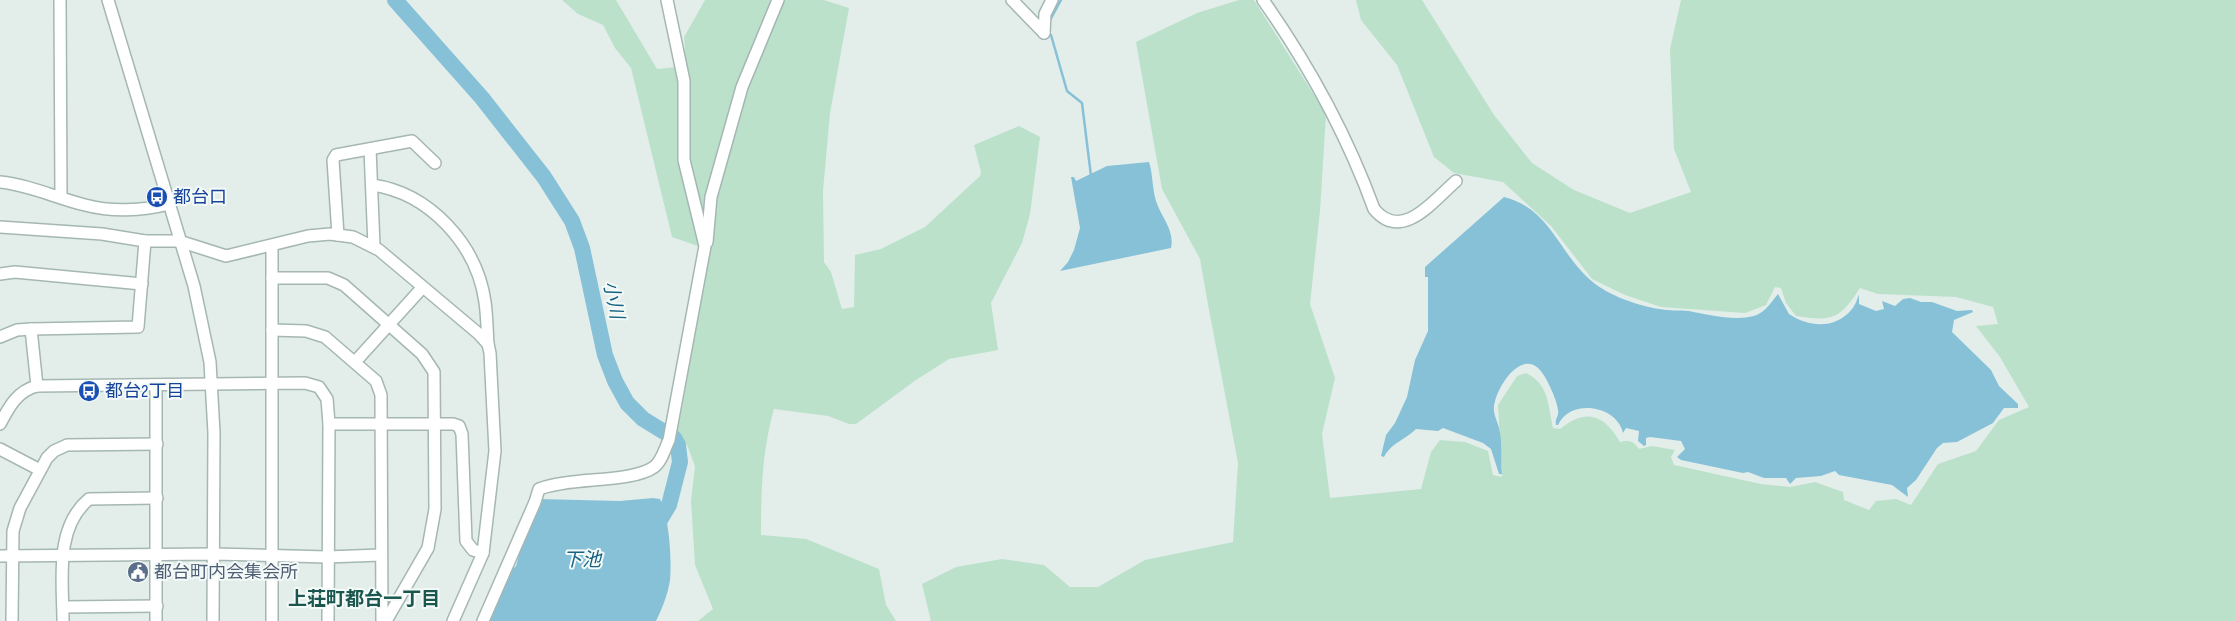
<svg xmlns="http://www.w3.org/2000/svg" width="2235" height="621" font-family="'Sofia Sans Condensed','Noto Sans JP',sans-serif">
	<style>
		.green { fill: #bbe1ca }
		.water { fill: #87c1d8 }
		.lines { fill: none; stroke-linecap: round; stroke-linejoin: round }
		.stream { stroke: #87c1d8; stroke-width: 2.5 }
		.river { stroke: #87c1d8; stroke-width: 16 }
		.minor-casing { stroke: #a5b7b3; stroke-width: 14 }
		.minor { stroke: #fff; stroke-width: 11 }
		.labels { text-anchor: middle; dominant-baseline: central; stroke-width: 4; stroke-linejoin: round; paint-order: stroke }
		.transit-label { font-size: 18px; fill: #164399; stroke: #f4faf8; text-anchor: start }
		.service-label { font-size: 18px; fill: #4e5e75; stroke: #f4faf8; text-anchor: start }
		.water-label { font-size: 19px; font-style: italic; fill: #156283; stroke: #f4faf8 }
		.neighbourhood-label { font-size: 19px; font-weight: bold; fill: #1b564f; stroke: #f4faf8 }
	</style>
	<rect width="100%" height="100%" fill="#e3eeeb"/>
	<g class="green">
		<path d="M562 0H616L657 69 686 66 684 37 705 0H824L849 8 830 113 823 191 824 262 831 272 842 309 854 307 855 255 881 249 925 227 980 176 981 172 974 145 1019 126 1040 137 1030 214 1022 243 991 303 998 350 949 359 916 380 856 424H849L828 416 774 409C762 451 761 492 761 535L806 539 879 569 886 605 896 621H698L713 609 695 565 691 501 695 466 687 445 675 432 682 409 709 250 672 237 631 68 615 48 603 25 578 14Z"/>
		<path d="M1239 0H1254L1326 114 1320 211 1310 304 1335 378 1322 434 1330 498 1421 489 1431 452 1440 440 1465 442 1488 451 1493 475 1502 477 1498 405 1517 376 1526 373C1549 384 1548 405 1553 428L1560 429C1586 408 1604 414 1620 442 1630 440 1633 441 1639 449L1652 446 1675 450 1671 457 1674 465 1761 484 1790 487 1815 482 1843 492 1844 500 1869 510 1876 501 1896 499 1911 505 1938 464 1976 451 1999 420 2029 407 2000 357 1976 326 1998 324 1993 307 1956 297 1878 294 1860 288C1840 319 1832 322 1796 316L1786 303 1781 288 1775 287 1766 305 1745 313 1661 307 1625 295 1592 279 1551 226 1503 182 1454 173 1434 157 1397 65 1361 20 1356 0H1422L1494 115 1532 163 1574 190 1630 213 1691 192 1674 149 1670 49 1681 0H2235V621H931L922 584 956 567 1002 559 1044 565 1070 587H1098L1145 560 1233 542 1238 463 1207 299 1200 259 1162 189 1136 42 1197 13Z"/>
	</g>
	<g class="water">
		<path d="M1149 162C1153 174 1152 188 1156 201 1161 217 1175 230 1171 248L1060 271 1068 262 1074 250 1080 228 1071 177H1074L1076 181 1107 166Z"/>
		<path d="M1504 197C1548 208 1557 248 1587 277 1604 294 1635 305 1659 309 1669 311 1679 310 1689 311 1709 315 1734 321 1754 316 1766 312 1771 302 1778 294L1789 314C1810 328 1836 329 1852 309 1856 304 1857 299 1859 295V304L1876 311 1884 309 1882 301 1895 306 1903 299 1910 298 1921 302H1932L1957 311 1972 310 1973 312 1954 320 1952 332 1991 370 1999 386 2018 404V408H2004L1993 423 1957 442 1943 443 1937 448 1916 480 1907 488 1908 497 1892 485 1839 475 1835 471 1821 476 1796 478 1790 484 1786 478H1764L1748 472 1743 473 1681 460 1677 457 1685 449 1681 441 1650 437 1646 438V445L1644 446 1638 441 1639 431 1626 428 1623 433C1617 405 1570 398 1558 425H1556C1555 419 1557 419 1558 414 1560 406 1548 381 1543 374 1524 345 1497 385 1494 406 1493 414 1497 420 1499 428 1503 442 1500 459 1502 474H1499L1491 449 1483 443 1443 428 1438 431 1416 429C1405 440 1391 443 1384 457L1381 456 1386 435 1395 423 1407 397 1415 360 1428 331V277H1425V267Z"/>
		<path d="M653 498 660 499C669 516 672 560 670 580 668 594 662 609 656 621H480L505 577 516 566 532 508 538 499 620 501Z"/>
	</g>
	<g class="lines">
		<g class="stream">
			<polyline points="1049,22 1061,0"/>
			<polyline points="1051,35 1067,91 1082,103 1091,176"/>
		</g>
		<polyline class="river" points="395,0 482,98 544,177 572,221 582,248 605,355 615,381 627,403 643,419 674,438 678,445 680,462 669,505 654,530"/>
		<g class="minor-casing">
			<g id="minor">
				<polyline points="60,0 61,197"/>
				<polyline points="108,0 194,286 210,362 214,433 213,621"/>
				<polyline points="1012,0 1044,33"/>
				<path d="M1263 0C1308 64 1347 135 1374 209 1402 243 1434 200 1456 181"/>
				<polyline points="1044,33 1045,14 1052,0"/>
				<polyline points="370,149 374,246"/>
				<path d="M0 182C30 185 56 198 85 205 111 212 142 211 169 204"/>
				<path d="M372 185C430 193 477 245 485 302 487 316 487 330 488 344"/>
				<polyline points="0,227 102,234 145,241 179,241 226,256 308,236 330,234 353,237 379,250 479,334 488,344 490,353 495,451 483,553 453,621"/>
				<polyline points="338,235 333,160 336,155 412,141 435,163"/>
				<polyline points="707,242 711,197 742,87 778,0"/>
				<polyline points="272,246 272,621"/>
				<polyline points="0,274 15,272 142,284"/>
				<polyline points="272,278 328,278 344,285 422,354 434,372 435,509 428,548 386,621"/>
				<polyline points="31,329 37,386"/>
				<polyline points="272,330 306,331 325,337 376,381 381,395 382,621"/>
				<polyline points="0,337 17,330 31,329 138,327 145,241"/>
				<polyline points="355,362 422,288"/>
				<polyline points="156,385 156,621"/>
				<path d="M0 424C9 407 17 391 37 386L305 383 319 387 327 399 329 424 328 621"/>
				<polyline points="329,424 453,424 459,426 462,434 466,541 473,550 483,553"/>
				<polyline points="0,449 40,470"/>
				<polyline points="0,556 214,554 327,557 381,555"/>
				<polyline points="63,607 157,606"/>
				<polyline points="12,621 13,531 20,508 47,458 54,451 67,445 157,444"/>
				<path d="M63 621C63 581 54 528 89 499L157 498"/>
				<path d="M483 621 535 502 539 489C569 477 632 483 654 467 662 461 665 448 669 440L705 246 684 160V81L667 0"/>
			</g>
		</g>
		<use href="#minor" class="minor"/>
	</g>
	<defs>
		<g id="bus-disc" transform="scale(1.125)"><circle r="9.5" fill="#1a4fb4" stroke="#f4faf8"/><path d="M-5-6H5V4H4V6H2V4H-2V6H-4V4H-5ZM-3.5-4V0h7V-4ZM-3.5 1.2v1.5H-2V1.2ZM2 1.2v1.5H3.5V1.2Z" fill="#fff"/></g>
		<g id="civic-disc" transform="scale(1.125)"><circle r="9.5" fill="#5c6f8a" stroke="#f4faf8"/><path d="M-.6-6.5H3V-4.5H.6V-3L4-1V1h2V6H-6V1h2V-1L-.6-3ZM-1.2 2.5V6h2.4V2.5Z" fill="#fff"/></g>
	</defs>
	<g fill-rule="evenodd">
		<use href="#bus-disc" x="157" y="197"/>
		<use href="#bus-disc" x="89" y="391"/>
		<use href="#civic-disc" x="138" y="572"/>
	</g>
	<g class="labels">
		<g class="transit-label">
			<text x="173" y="197">都台口</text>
			<text x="105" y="391">都台2丁目</text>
		</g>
		<g class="service-label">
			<text x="154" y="572">都台町内会集会所</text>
		</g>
		<g class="water-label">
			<text transform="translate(613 300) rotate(78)">小川</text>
			<text x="582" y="560">下池</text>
		</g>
		<g class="neighbourhood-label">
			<text x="364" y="599">上荘町都台一丁目</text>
		</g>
	</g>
</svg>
